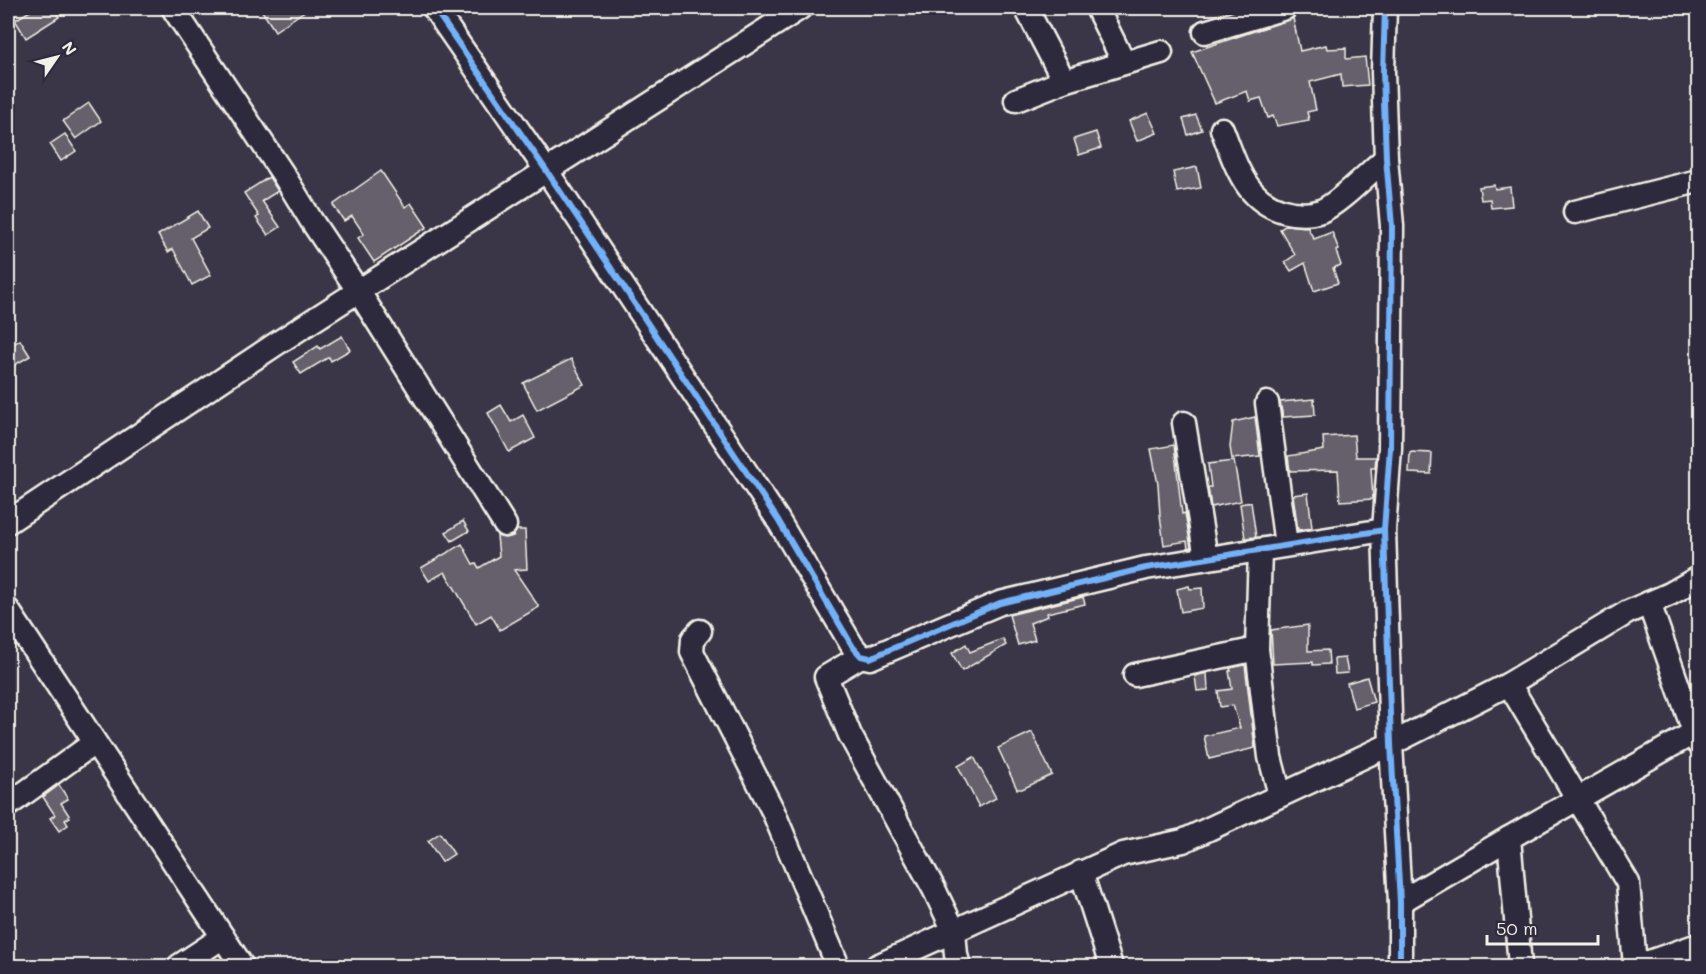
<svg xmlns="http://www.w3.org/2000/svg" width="1706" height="974" font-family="Mali,sans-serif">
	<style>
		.building { fill: #65616c; stroke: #f4f1e8; stroke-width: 1.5 }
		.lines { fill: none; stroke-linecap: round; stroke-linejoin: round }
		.minor-casing { stroke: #f4f1e8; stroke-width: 27 }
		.minor { stroke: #2f2a3d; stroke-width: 22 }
		.cycleway-casing { stroke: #2f2a3d; stroke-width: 10 }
		.cycleway { stroke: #73b2f8; stroke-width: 6 }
	</style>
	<rect width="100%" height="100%" fill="#3b3647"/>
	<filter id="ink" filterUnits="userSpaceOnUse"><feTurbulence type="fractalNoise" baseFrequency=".0167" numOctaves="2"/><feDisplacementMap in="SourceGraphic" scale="12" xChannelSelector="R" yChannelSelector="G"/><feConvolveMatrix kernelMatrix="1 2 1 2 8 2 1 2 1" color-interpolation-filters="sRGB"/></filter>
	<g filter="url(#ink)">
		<g class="building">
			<polygon points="35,8 53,8 59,17 26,38 15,20"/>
			<polygon points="260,8 309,8 275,31"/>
			<polygon points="1293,18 1300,51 1326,45 1327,49 1346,48 1346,59 1365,57 1368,85 1342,87 1341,74 1310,82 1316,110 1307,112 1309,120 1277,126 1273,116 1268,118 1261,98 1250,101 1247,91 1215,103 1192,52"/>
			<polygon points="89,103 101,121 76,139 63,121"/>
			<polygon points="1148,113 1157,133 1137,141 1129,121"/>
			<polygon points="1196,115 1202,130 1188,135 1183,119"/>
			<polygon points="1096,132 1101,148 1079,155 1074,139"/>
			<polygon points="65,134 76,151 61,161 50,144"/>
			<polygon points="1197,167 1201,188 1177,192 1173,172"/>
			<polygon points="381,171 405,207 411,203 427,227 374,262 358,238 364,234 352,216 344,221 333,205"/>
			<polygon points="269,177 278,191 262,201 280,227 268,235 256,218 259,216 244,193"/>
			<polygon points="1494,185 1495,189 1510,187 1512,206 1491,208 1490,199 1481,200 1479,187"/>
			<polygon points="198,211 208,228 191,238 211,275 192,285 173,249 168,252 158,235"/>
			<polygon points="1287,225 1307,227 1314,239 1332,232 1339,250 1336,251 1341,265 1333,268 1338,283 1314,291 1305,263 1291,271 1285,262 1295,255 1280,229"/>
			<polygon points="342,336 350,350 331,361 329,357 301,374 293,362 318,346 320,349"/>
			<polygon points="20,340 30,356 8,369 8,347"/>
			<polygon points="571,359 585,385 537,410 523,383"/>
			<polygon points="1314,399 1315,415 1283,417 1280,402"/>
			<polygon points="501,405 511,422 523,415 535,438 509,452 488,413"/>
			<polygon points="1255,417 1260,456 1232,459 1230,447 1233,422"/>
			<polygon points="1354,435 1356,457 1376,457 1375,468 1371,468 1373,499 1340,501 1338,470 1290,471 1288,456 1324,450 1323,437"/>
			<polygon points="1174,445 1182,514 1185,513 1191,547 1188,548 1187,541 1164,545 1160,515 1158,484 1151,449"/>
			<polygon points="1410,452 1432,453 1431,474 1409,473"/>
			<polygon points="1234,461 1241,501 1211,507 1208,487 1211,487 1208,464"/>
			<polygon points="1308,493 1312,528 1298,530 1293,495"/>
			<polygon points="1251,502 1256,537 1245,538 1240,504"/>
			<polygon points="463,521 469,531 452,541 446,532"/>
			<polygon points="517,530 525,530 527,569 514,570 539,607 500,630 491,615 476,624 445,572 429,581 421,568 462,544 473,564 476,563 479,568 499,556 497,536 506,538 513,536"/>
			<polygon points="1189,586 1190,589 1202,588 1203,608 1181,612 1177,589"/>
			<polygon points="1083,597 1085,604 1047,613 1048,616 1030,623 1035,640 1018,645 1009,615"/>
			<polygon points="1308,625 1308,651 1328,650 1329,664 1313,665 1313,662 1273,664 1271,630"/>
			<polygon points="1003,639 1006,645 962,671 952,653 966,644 970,652"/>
			<polygon points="1345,658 1348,673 1335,674 1334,659"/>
			<polygon points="1245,665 1255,748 1209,759 1204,736 1240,728 1233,705 1220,707 1218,691 1232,689 1229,671 1231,671 1230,668"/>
			<polygon points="1207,673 1208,690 1197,691 1195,676"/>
			<polygon points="1367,677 1374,702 1354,708 1347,683"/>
			<polygon points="1032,732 1052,775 1022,789 1017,789 998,748"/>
			<polygon points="974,757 996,798 979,807 958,766"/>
			<polygon points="59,785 68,799 61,803 70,817 65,820 68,825 59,831 50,818 55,815 43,797"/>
			<polygon points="440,833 454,854 442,862 428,841"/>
		</g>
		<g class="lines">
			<g class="minor-casing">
				<g id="minor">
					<polyline points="173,8 283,174 311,220 359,292 505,525"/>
					<polyline points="434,8 546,170 778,520 853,647 861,656 870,658 1000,603 1146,568 1384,530"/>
					<polyline points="1026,8 1064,81 1161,52"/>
					<polyline points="1097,8 1124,63"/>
					<polyline points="1385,8 1383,72 1386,158 1392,226 1390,448 1384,530 1391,744 1400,902 1400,966"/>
					<polyline points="1205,32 1285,8"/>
					<polyline points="1016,100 1064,81"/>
					<path d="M1222 129C1237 167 1246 206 1293 213 1301 214 1313 214 1321 211 1340 203 1369 172 1386 158"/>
					<polyline points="1575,212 1698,181"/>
					<polyline points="1267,403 1286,545"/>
					<polyline points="1184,423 1206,558"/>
					<polyline points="8,522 276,344 800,8"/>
					<polyline points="1260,550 1257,649 1270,757 1280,795"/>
					<polyline points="1649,603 1698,743"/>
					<polyline points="8,610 242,966"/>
					<polyline points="700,631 693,639 692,652 773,811 838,966"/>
					<polyline points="861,656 826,677 850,735 934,889 954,931 956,955 959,966"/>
					<polyline points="1135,675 1257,649"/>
					<polyline points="1509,684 1628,883 1635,966"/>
					<polyline points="8,805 94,743"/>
					<polyline points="1509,838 1695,732"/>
					<polyline points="1081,872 1111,966"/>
					<polyline points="1400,902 1509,838 1520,966"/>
					<polyline points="179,966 223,937"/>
					<polyline points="877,966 1123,854 1183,841 1391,744 1509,684 1628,612 1670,594 1698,578"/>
					<polyline points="1638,966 1698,945"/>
				</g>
			</g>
			<use href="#minor" class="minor"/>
			<g class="cycleway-casing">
				<g id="cycleway">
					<polyline points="434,8 546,170 778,520 853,647 861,656 870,658 1000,603 1146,568 1384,530"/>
					<polyline points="1385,8 1383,72 1386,158 1392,226 1390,448 1384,530 1391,744 1400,902 1400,966"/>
				</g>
			</g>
			<use href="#cycleway" class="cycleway"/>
		</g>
	</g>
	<rect width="1706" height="974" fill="none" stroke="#2f2a3d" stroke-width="30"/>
	<rect x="15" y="15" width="1676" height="944" fill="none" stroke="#f4f1e8" stroke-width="2" filter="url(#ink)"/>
	<g transform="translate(57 57) rotate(55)" stroke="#2f2a3d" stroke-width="4.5" paint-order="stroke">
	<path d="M0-4.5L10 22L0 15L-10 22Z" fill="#f4f1e8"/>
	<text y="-9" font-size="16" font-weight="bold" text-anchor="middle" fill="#f4f1e8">N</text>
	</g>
	<path d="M1487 935v9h111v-9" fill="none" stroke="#f4f1e8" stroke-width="3"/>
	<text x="1496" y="935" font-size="18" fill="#f4f1e8" stroke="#2f2a3d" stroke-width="4.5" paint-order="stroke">50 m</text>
</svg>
